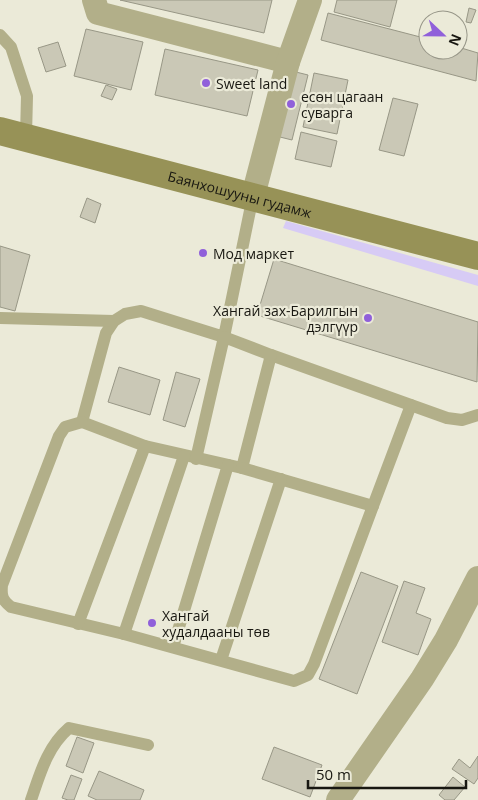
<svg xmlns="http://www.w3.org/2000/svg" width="478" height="800" font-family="'Open Sans',sans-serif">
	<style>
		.green { fill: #d7cbf5 }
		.building { fill: #cac8b6; stroke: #989786 }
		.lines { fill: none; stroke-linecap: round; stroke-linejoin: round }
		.lane { stroke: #b2af89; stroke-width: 12 }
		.street { stroke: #b2af89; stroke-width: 24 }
		.secondary { stroke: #979257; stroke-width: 28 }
		.poi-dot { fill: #9060da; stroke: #ebead8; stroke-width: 2 }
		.labels { text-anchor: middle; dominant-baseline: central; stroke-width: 4.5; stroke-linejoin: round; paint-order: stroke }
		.poi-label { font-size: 14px; fill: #181711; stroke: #ebead8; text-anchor: start }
		.street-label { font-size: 14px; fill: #181711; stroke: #ebead8 }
	</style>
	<rect width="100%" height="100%" fill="#ebead8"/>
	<polygon class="green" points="286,221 478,275 478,286 283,228"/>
	<g class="building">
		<polygon points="120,0 272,0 264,33"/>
		<polygon points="337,0 397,0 390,27 334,12"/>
		<polygon points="469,8 476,10 471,23 466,22"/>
		<polygon points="328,13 428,39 428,50 458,50 458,47 478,53 476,81 321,40"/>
		<polygon points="86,29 143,42 131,90 74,76"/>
		<polygon points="58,42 66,66 46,72 38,48"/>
		<polygon points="165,49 258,70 247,116 155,95"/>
		<polygon points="292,71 308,75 292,140 276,136"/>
		<polygon points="314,73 348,80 337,134 303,127"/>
		<polygon points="106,85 117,89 112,100 101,96"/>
		<polygon points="393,98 418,104 404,156 379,150"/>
		<polygon points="301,132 337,141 331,167 295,159"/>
		<polygon points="87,198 101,204 95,223 80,217"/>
		<polygon points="0,246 30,255 15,311 0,307"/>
		<polygon points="274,259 478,322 477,382 257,315"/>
		<polygon points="119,367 160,380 150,415 108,402"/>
		<polygon points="176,372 200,379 185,427 163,420"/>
		<polygon points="361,572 398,586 357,694 319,679"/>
		<polygon points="404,581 425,588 416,613 431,619 418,655 382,642"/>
		<polygon points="77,737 94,743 83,773 66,766"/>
		<polygon points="274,747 322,765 310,797 262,779"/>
		<polygon points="478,756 478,778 474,784 452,769 459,759 470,768"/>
		<polygon points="99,771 144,790 140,800 97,800 88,796"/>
		<polygon points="71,775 82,779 74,800 68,800 62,798"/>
		<polygon points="453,777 465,787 454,800 445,800 439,795"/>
	</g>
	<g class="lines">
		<g class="lane">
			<polyline points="0,35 11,47 27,96 26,136"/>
			<polyline points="253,196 224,337 141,311 125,314 114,321 106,333 82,422 145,446 242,468 271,355 447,418 462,420 478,415"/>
			<polyline points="0,318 114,321"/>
			<path d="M82 422 65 427 59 436 2 585C1 596 2 600 11 607L124 634 294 681 308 675 314 664 373 506"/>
			<polyline points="196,459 224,337 271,355"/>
			<polyline points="242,468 373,506 411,405"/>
			<polyline points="78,624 145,446"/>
			<polyline points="124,634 184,456"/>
			<polyline points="173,647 228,465"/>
			<polyline points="221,660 281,479"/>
			<path d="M31 800C40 774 47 747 69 728L148 745"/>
		</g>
		<g class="street">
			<polyline points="94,0 98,13 288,62"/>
			<polyline points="253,196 288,62 310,0"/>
			<polyline points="338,800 422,679 446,640 478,578"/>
		</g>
		<path class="secondary" id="s1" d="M0 131 478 256"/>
	</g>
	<g class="poi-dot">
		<circle cx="206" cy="83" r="5"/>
		<circle cx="291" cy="104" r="5"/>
		<circle cx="203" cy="253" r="5"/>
		<circle cx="368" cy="318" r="5"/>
		<circle cx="152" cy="623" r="5"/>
	</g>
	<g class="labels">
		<g class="poi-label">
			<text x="216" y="83">Sweet land</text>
			<text x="301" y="96">есөн цагаан<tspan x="301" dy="16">суварга</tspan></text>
			<text x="213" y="253">Мод маркет</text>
			<text x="358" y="310" text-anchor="end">Хангай зах-Барилгын<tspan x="358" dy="16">дэлгүүр</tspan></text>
			<text x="162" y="615">Хангай<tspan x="162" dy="16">худалдааны төв</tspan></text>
		</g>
		<g class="street-label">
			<text stroke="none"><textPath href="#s1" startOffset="248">Баянхошууны гудамж</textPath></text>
		</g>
	</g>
	<g transform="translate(443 35) rotate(112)"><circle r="24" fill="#ebead8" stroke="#979688"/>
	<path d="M0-4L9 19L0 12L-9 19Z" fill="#9060da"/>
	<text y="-8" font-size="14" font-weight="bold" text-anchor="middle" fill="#181711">N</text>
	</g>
	<path d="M308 780v8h158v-8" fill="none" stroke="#181711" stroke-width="2.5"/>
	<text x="316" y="780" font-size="15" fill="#181711" stroke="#ebead8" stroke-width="4" paint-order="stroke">50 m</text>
</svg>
